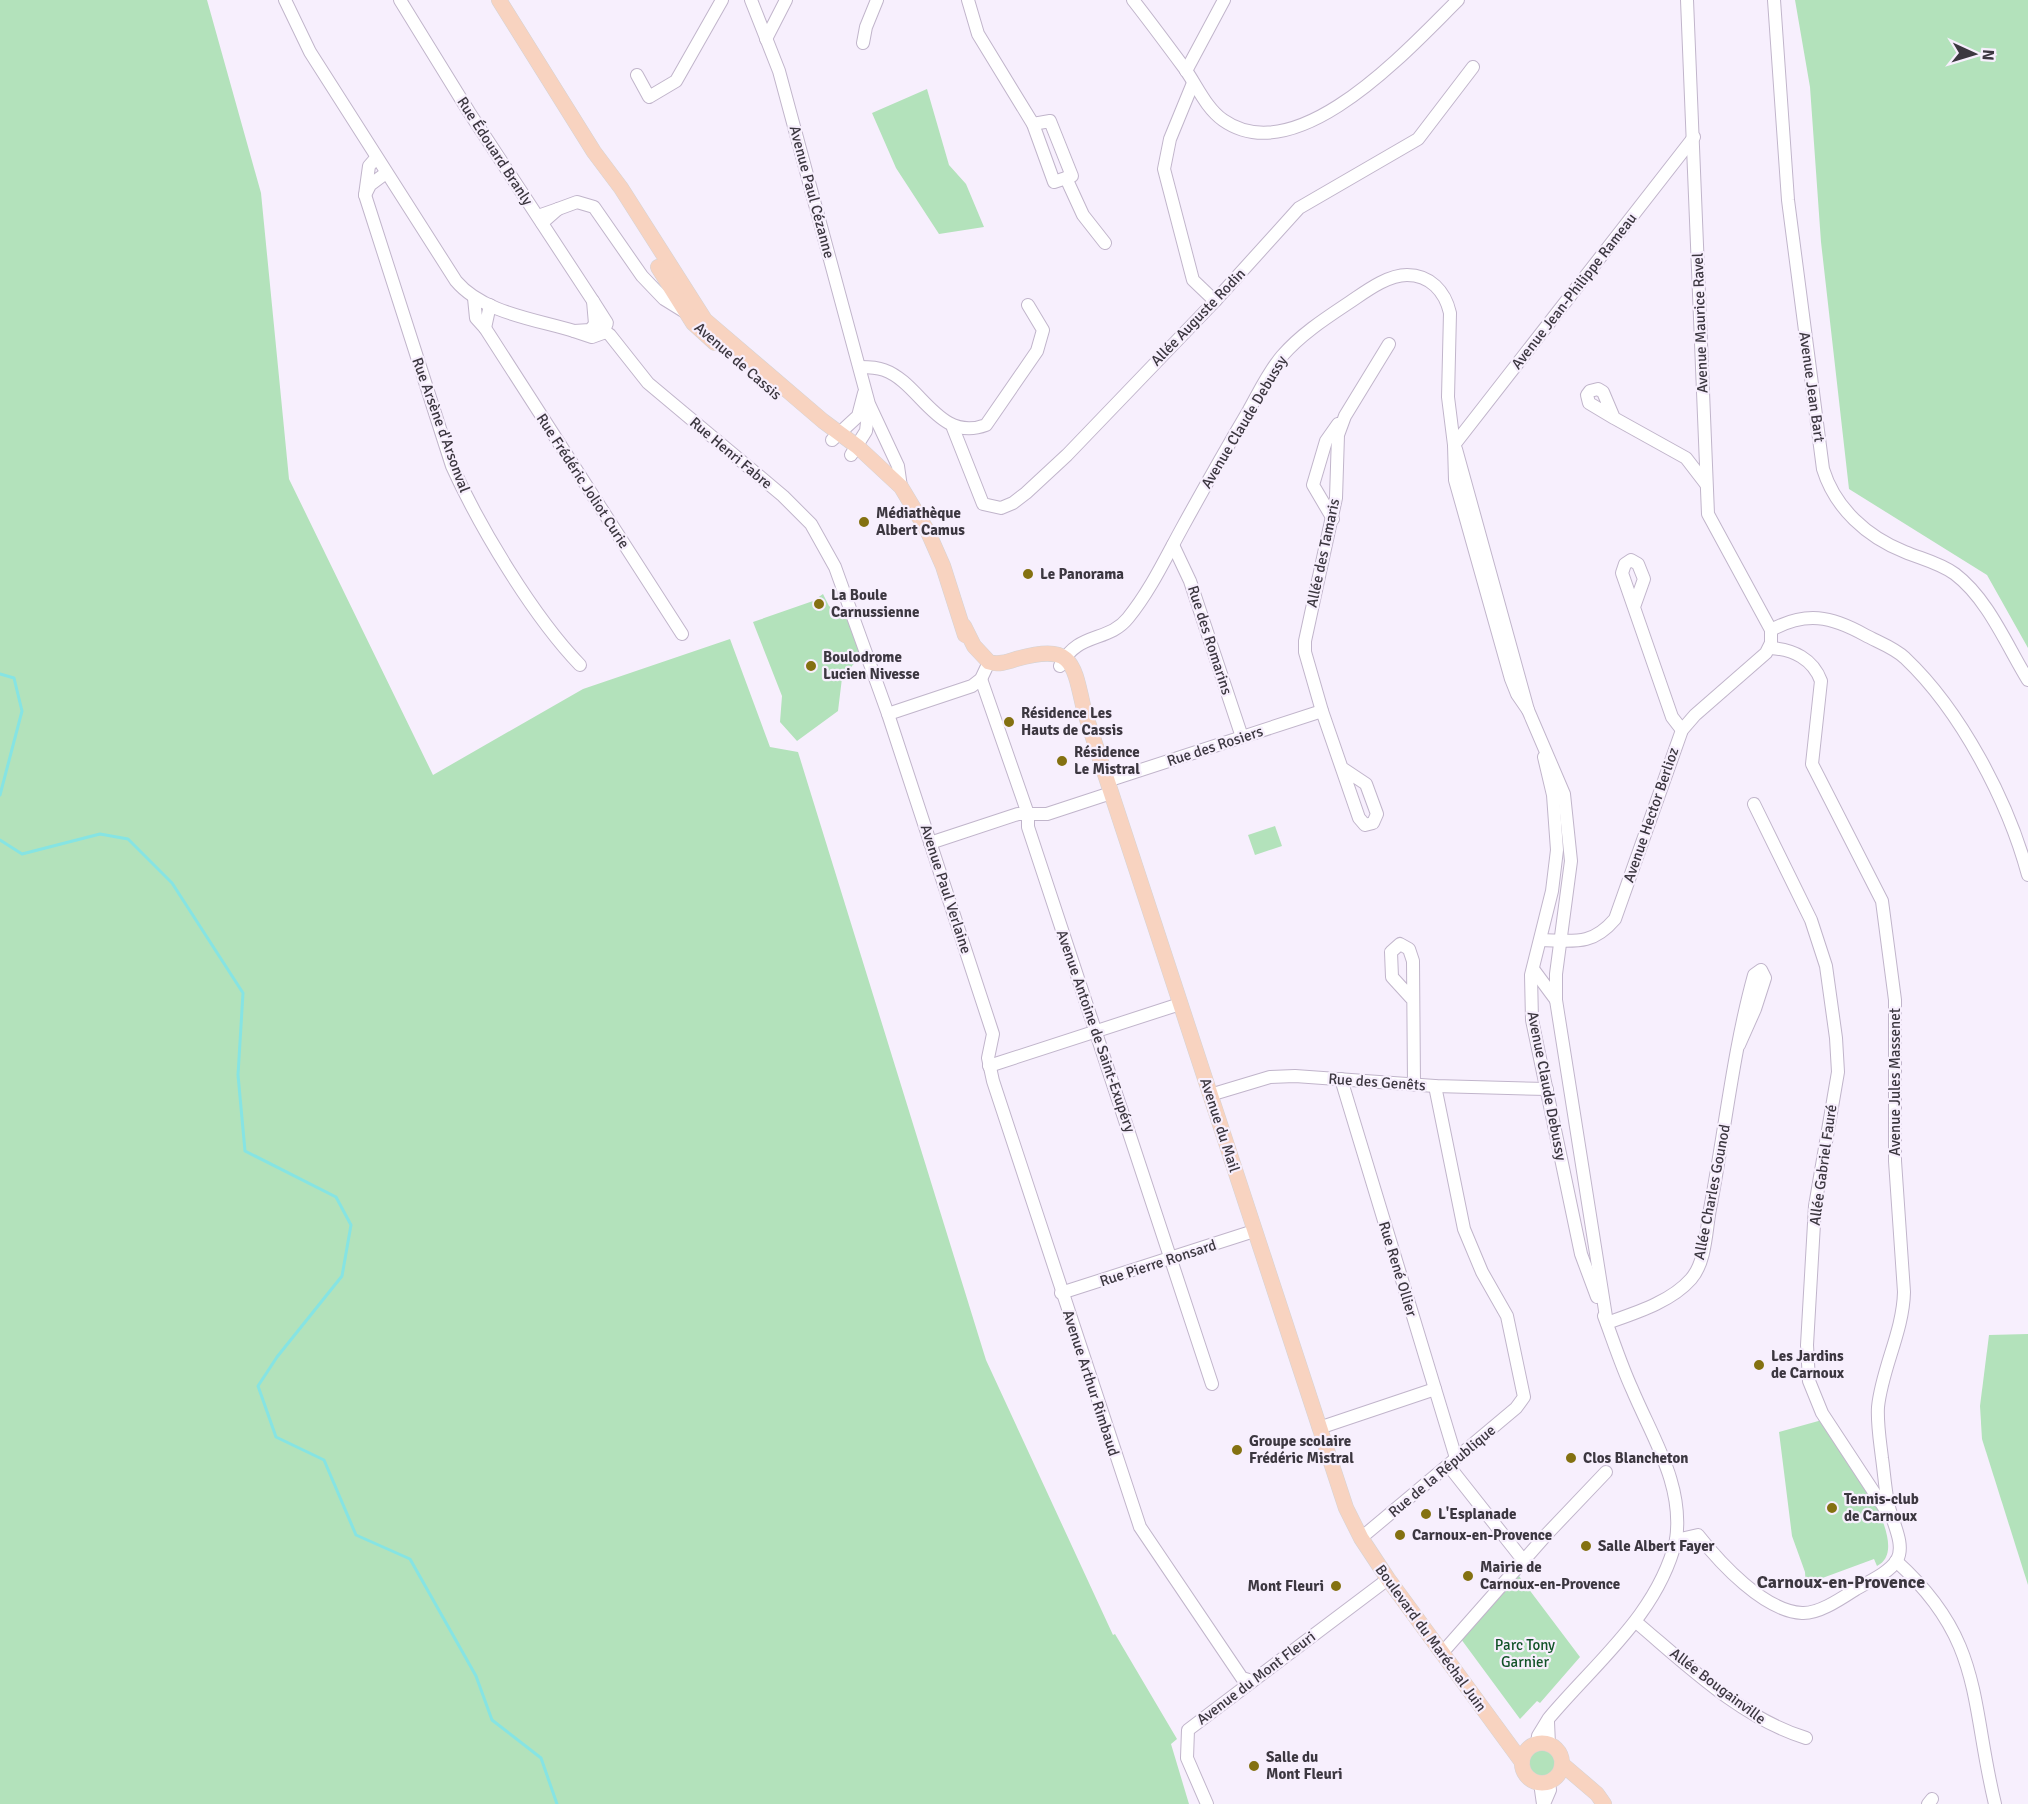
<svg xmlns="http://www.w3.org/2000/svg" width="2028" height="1804" font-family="Signika,sans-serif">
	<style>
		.green { fill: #b3e2bb }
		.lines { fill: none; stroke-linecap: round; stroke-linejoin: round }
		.stream { stroke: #86e4e3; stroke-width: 3 }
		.minor-casing { stroke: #c1b5cb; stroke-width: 14 }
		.major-casing { stroke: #d4d3d5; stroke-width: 16 }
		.minor { stroke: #fff; stroke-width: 12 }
		.major { stroke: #f8d3c0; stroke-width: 15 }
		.poi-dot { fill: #847111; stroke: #f7effd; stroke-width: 2 }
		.labels { text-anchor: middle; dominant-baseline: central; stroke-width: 4.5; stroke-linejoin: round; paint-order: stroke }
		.street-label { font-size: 15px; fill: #3c3740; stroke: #f7effd }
		.poi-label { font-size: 15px; font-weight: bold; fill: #3c3740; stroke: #f7effd; text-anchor: start }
		.park-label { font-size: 15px; fill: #125328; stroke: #f7effd }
		.quarter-label { font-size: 18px; font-weight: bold; fill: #3c3740; stroke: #f7effd }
	</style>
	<rect width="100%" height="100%" fill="#f7effd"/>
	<g class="green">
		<polygon points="0,0 207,0 261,193 289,479 433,775 583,689 730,639 770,747 798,752 986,1360 1113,1635 1115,1634 1177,1739 1171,1744 1189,1804 0,1804"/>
		<polygon points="1795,0 2028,0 2028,648 1987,575 1849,489 1821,242 1810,87"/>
		<polygon points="927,89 949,165 966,184 984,227 939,234 896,168 872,113"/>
		<polygon points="823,594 829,606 850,620 862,654 842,678 838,711 797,741 780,722 782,696 753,622 813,601"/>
		<polygon points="1275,826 1282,846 1255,855 1248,835"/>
		<polygon points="2028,1334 2028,1585 1982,1439 1980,1406 1989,1335"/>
		<path d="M1822 1420C1838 1444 1917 1547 1877 1566L1874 1559 1817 1580 1819 1587 1806 1588 1805 1572 1792 1536 1779 1432Z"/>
		<polygon points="1519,1576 1580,1657 1540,1703 1537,1701 1520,1719 1461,1639"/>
		<circle cx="1543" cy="1762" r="15"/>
	</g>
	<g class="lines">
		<g class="stream">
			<polyline points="0,674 14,678 22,711 0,795"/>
			<polyline points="0,840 22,854 100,834 128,839 172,883 243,993 238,1075 245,1151 336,1197 351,1225 342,1276 277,1357 258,1386 276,1437 324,1460 356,1535 410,1559 476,1676 492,1720 541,1758 557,1804"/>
		</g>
		<g class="minor-casing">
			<g id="minor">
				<path d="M285 0 310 52 456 281C483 313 535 319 574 331"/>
				<polyline points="400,0 469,112 593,301"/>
				<polyline points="751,0 779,71 869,404 898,466 901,487"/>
				<polyline points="968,0 978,34 1033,124 1054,182 1066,178 1083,215 1105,243"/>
				<path d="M1133 0C1151 23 1168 46 1185 69 1197 86 1206 108 1223 120 1298 173 1410 47 1458 0"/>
				<path d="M1774 0 1788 200 1823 469C1835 508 1867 537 1905 552 1922 559 1940 563 1955 574 1988 599 2007 646 2028 680"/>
				<polyline points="766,39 786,0"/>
				<polyline points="863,43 866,27 877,0"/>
				<polyline points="1186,71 1224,0"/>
				<polyline points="637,75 649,97 676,81 722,0"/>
				<polyline points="1193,83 1170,139 1164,169 1193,280 1215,301"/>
				<polyline points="1033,124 1050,121 1072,176 1066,178"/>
				<polyline points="376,158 369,166 365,195 370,185 386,173"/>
				<path d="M365 195 452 466C480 528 533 616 580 665"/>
				<polyline points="558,209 577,202 594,207 642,276 664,299 685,312"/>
				<polyline points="538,216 558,209 542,223"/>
				<polyline points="474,298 476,318 485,328 490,305"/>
				<polygon points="593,301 607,323 603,333 592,337 574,331 590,330 595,324"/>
				<polyline points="595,324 610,335 648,383 783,496 811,524 835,567 888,714 972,686 981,679 989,662"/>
				<polyline points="485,328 682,634"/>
				<path d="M860 367C868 367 876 367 884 370 921 383 938 443 986 425L1037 351 1043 330 1028 305"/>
				<polyline points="1614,418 1589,403 1587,395 1590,391 1598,389 1603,392 1614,418 1686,458 1706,484"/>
				<polyline points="953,428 983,504 1001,508 1013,503 1026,493 1067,455 1215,301 1299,208 1418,139 1473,67"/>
				<polyline points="832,440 858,416 864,393"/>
				<polyline points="1454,445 1694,137"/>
				<polyline points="1456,449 1528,710 1564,794 1571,861 1556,974 1556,1000 1607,1323"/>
				<polyline points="851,455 866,431 869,405"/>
				<polyline points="1333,519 1313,485 1326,441 1338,424"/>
				<polyline points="1173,545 1190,581 1242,737"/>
				<polyline points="1634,607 1644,579 1638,564 1631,560 1625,564 1622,573 1672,717 1682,730"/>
				<path d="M1771 630C1806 611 1831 616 1865 635 1878 642 1895 648 1905 658 1961 711 2008 801 2028 875"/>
				<path d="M1060 666C1078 631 1108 643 1128 618 1150 591 1165 559 1182 528 1204 488 1226 449 1249 410 1259 392 1269 371 1282 356 1301 334 1326 318 1350 302 1365 292 1387 275 1407 275 1430 275 1445 291 1450 313L1448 397 1454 445 1455 480 1511 679 1517 694 1528 710"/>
				<polyline points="981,679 1028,814 1028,827 1212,1384"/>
				<polyline points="888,714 993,1034 988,1058 993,1081 1140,1527 1242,1678 1252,1681"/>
				<polyline points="1544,757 1553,795 1557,850 1552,891 1531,975 1532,1020 1581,1254 1597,1297"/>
				<polyline points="1342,768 1366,784 1377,814 1373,823 1365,825 1359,818 1322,711 1305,652 1305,641 1336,498 1338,435 1345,416 1389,344"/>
				<polyline points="1107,781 1322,711"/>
				<polyline points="1754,804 1811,920 1826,966 1836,1038 1838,1072 1815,1206 1807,1345 1809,1381 1822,1413 1887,1512"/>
				<polyline points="930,843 1018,814 1047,814 1111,793"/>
				<path d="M1541 940C1574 941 1592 946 1615 919L1682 730 1695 715 1766 653 1771 643V630L1708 514 1687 0"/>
				<polyline points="1533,969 1556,1000"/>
				<polyline points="1413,1000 1392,977 1391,952 1400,944 1409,949 1413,961 1414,1084"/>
				<polyline points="989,1066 1180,1004"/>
				<polyline points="1341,1079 1456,1458"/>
				<polyline points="1210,1095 1270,1077 1295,1076 1435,1086 1547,1089"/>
				<polyline points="1061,1293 1254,1231"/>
				<path d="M1604 1316C1613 1340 1621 1365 1632 1389 1653 1439 1684 1485 1676 1540"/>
				<path d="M1607 1323C1635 1313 1671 1302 1691 1279 1706 1262 1706 1230 1710 1209 1725 1131 1733 1051 1754 975L1761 970 1765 978 1755 1009 1739 1045"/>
				<polyline points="1319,1428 1435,1389"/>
				<polyline points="1448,1465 1523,1560"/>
				<polyline points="1361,1538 1516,1408 1524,1397 1507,1316 1482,1272 1464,1229 1435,1086"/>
				<path d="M1896 1561C1984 1640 1970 1701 1995 1804"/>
				<path d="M1636 1622C1687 1665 1741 1718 1806 1738"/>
				<polyline points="1442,1653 1547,1534 1606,1472"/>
				<polyline points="1548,1722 1549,1744"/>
				<path d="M1537 1744 1538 1736 1549 1718C1596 1662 1658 1614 1676 1540L1698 1535C1720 1563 1764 1611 1802 1613 1819 1614 1842 1598 1856 1589 1868 1582 1889 1573 1897 1560 1906 1544 1891 1520 1888 1503 1885 1488 1884 1472 1882 1458 1880 1441 1877 1424 1878 1407 1882 1368 1903 1332 1904 1292L1895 1161V1000L1882 901 1812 764 1821 681C1813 659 1793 649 1770 648"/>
				<polyline points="1540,1783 1543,1804"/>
				<polyline points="1207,1804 1187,1758 1188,1730 1388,1579"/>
				<polyline points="1544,1804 1550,1790 1549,1782"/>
				<polyline points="1928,1804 1932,1799"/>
			</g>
		</g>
		<g class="major-casing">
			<g id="major">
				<polyline points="499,0 594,152 621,188 705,320 823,421 858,447 901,487 928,532 943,566 965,635"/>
				<polyline points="658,267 693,323 715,343"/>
				<path d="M964 626 974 646 989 662C998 665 1007 662 1016 659 1072 644 1073 660 1084 710L1346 1508 1361 1538 1388 1579 1522 1762"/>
				<circle cx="1542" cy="1763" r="20"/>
				<polyline points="1562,1764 1597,1794 1604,1804"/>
			</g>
		</g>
		<use href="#minor" class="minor"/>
		<use href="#major" class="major"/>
	</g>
	<g class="poi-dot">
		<circle cx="864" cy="522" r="6"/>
		<circle cx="1028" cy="574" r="6"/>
		<circle cx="819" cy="604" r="6"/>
		<circle cx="811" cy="666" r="6"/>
		<circle cx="1009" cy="722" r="6"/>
		<circle cx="1062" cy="761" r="6"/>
		<circle cx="1759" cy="1365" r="6"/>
		<circle cx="1237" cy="1450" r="6"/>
		<circle cx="1571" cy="1458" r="6"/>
		<circle cx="1832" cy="1508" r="6"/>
		<circle cx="1426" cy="1514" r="6"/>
		<circle cx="1400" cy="1535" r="6"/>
		<circle cx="1586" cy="1546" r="6"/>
		<circle cx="1468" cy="1576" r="6"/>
		<circle cx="1336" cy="1586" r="6"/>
		<circle cx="1254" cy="1766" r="6"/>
	</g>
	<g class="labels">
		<g class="street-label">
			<text transform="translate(495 151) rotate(57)">Rue Édouard Branly</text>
			<text transform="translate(812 192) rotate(75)">Avenue Paul Cézanne</text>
			<text transform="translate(1574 291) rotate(-52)">Avenue Jean-Philippe Rameau</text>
			<text transform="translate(1198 317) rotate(-46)">Allée Auguste Rodin</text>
			<text transform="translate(1700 323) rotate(-92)">Avenue Maurice Ravel</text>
			<text transform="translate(738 361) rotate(41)">Avenue de Cassis</text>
			<text transform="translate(1812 387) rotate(82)">Avenue Jean Bart</text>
			<text transform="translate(1244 422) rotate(-59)">Avenue Claude Debussy</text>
			<text transform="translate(441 425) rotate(70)">Rue Arsène d'Arsonval</text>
			<text transform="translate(731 453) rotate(40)">Rue Henri Fabre</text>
			<text transform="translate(583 481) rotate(57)">Rue Frédéric Joliot Curie</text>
			<text transform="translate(1323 553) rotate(-78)">Allée des Tamaris</text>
			<text transform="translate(1210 640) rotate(72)">Rue des Romarins</text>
			<text transform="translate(1215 746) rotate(-18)">Rue des Rosiers</text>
			<text transform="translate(1651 815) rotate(-71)">Avenue Hector Berlioz</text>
			<text transform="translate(946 889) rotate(72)">Avenue Paul Verlaine</text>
			<text transform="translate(1096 1031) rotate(71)">Avenue Antoine de Saint-Exupéry</text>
			<text transform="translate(1377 1082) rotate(4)">Rue des Genêts</text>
			<text transform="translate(1895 1082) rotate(-90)">Avenue Jules Massenet</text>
			<text transform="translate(1547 1086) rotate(79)">Avenue Claude Debussy</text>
			<text transform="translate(1220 1125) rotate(72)">Avenue du Mail</text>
			<text transform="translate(1823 1165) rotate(-82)">Allée Gabriel Fauré</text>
			<text transform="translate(1712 1192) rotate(-79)">Allée Charles Gounod</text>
			<text transform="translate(1158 1263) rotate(-18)">Rue Pierre Ronsard</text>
			<text transform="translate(1398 1269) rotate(73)">Rue René Ollier</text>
			<text transform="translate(1091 1383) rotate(72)">Avenue Arthur Rimbaud</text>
			<text transform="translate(1442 1471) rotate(-40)">Rue de la République</text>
			<text transform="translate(1431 1638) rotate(54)">Boulevard du Maréchal Juin</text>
			<text transform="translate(1256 1678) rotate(-37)">Avenue du Mont Fleuri</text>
			<text transform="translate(1718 1686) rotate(37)">Allée Bougainville</text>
		</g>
		<g class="poi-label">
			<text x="876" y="513">Médiathèque<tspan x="876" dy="17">Albert Camus</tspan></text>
			<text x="1040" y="574">Le Panorama</text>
			<text x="831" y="595">La Boule<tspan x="831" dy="17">Carnussienne</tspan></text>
			<text x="823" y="657">Boulodrome<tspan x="823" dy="17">Lucien Nivesse</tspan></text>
			<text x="1021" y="713">Résidence Les<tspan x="1021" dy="17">Hauts de Cassis</tspan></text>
			<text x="1074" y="752">Résidence<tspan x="1074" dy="17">Le Mistral</tspan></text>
			<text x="1771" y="1356">Les Jardins<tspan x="1771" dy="17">de Carnoux</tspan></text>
			<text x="1249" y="1441">Groupe scolaire<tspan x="1249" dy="17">Frédéric Mistral</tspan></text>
			<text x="1583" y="1458">Clos Blancheton</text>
			<text x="1844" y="1499">Tennis-club<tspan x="1844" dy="17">de Carnoux</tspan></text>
			<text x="1438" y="1514">L'Esplanade</text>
			<text x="1412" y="1535">Carnoux-en-Provence</text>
			<text x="1598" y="1546">Salle Albert Fayer</text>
			<text x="1480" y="1567">Mairie de<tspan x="1480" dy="17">Carnoux-en-Provence</tspan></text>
			<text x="1324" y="1586" text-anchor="end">Mont Fleuri</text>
			<text x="1266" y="1757">Salle du<tspan x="1266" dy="17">Mont Fleuri</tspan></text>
		</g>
		<g class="park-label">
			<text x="1525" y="1645">Parc Tony<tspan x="1525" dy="17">Garnier</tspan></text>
		</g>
		<g class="quarter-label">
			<text x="1841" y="1582">Carnoux-en-Provence</text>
		</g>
	</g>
	<g transform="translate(1974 54) rotate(94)" stroke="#f7effd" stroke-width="4.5" paint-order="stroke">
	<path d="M0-4.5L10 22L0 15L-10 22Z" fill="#3c3740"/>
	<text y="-9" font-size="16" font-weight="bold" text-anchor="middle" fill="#3c3740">N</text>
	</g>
</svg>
